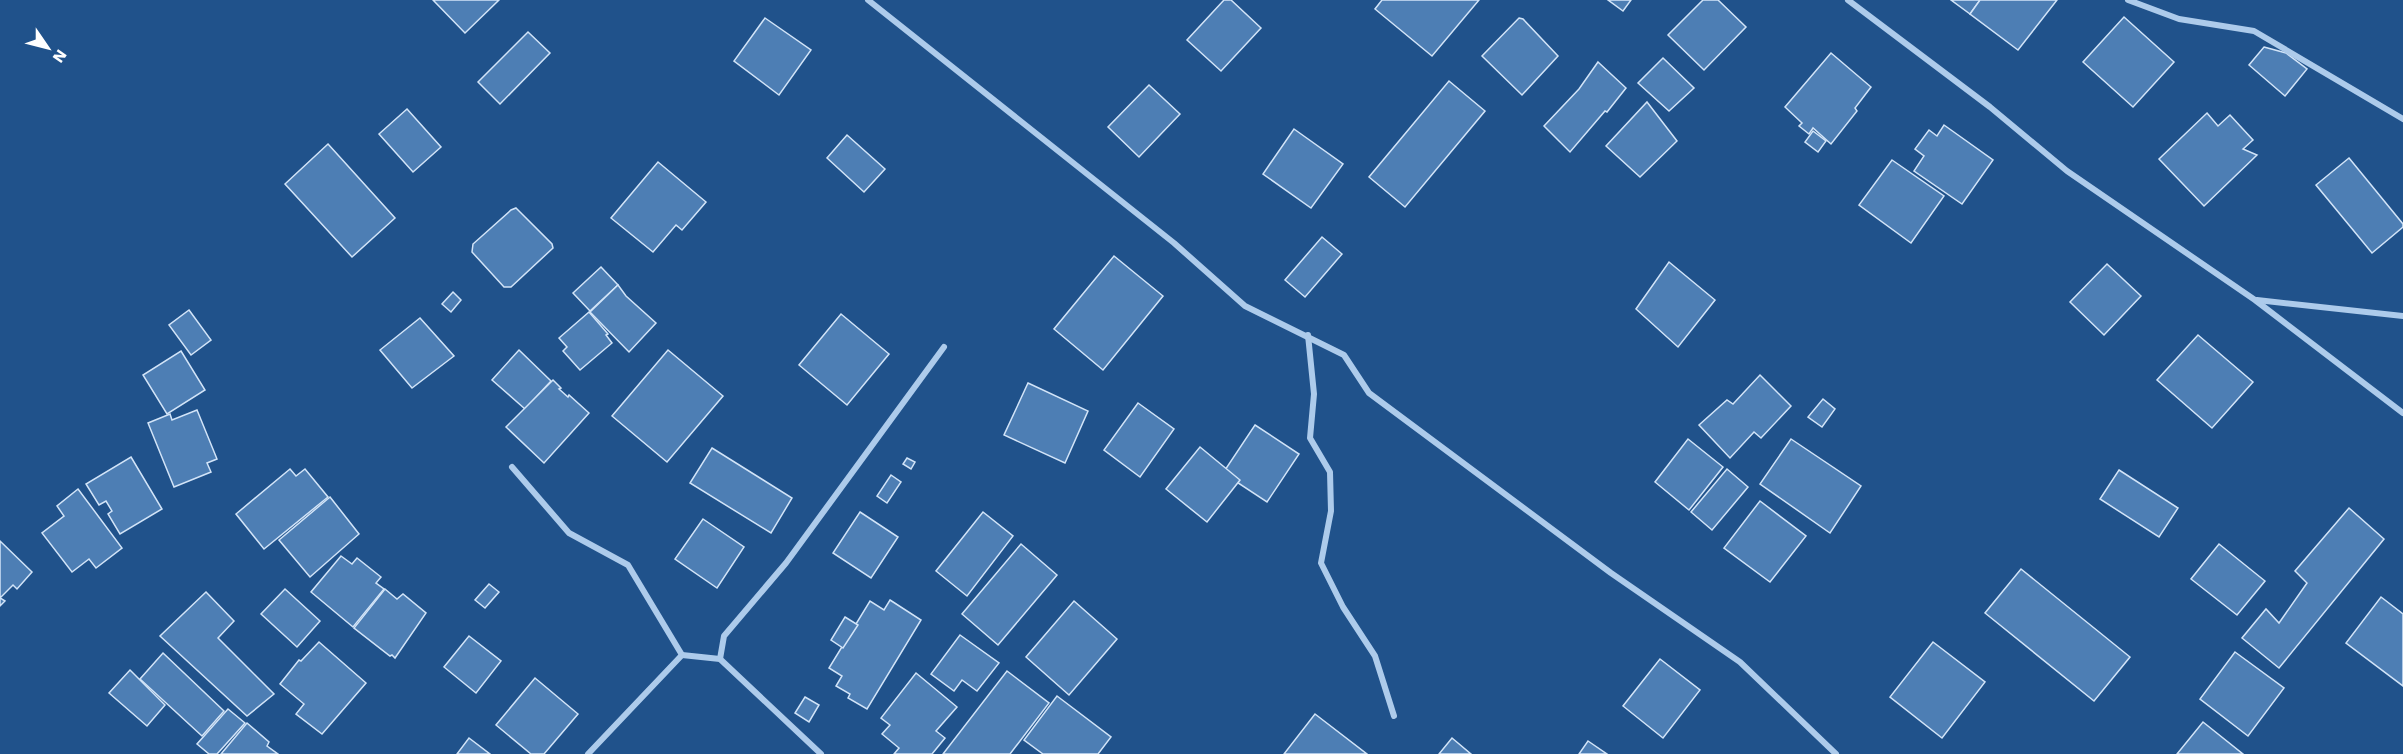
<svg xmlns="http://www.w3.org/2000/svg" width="2403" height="754" font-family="'Work Sans',sans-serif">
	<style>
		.building { fill: #4d7eb4; stroke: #d2e4f8; stroke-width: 1.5 }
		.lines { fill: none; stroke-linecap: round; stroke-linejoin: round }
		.street { stroke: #adcbeb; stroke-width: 6 }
	</style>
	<rect width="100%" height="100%" fill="#20528b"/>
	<g class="building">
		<polygon points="433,0 499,0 465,33"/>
		<polygon points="1224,0 1231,0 1261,28 1221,71 1187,40"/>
		<polygon points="1382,0 1479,0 1432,56 1375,9"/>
		<polygon points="1608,0 1631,0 1623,11"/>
		<polygon points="1703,0 1718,0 1746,27 1704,70 1668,35"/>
		<polygon points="1951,0 1980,0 1970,14"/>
		<polygon points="1980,0 2057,0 2018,50 1970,14"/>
		<polygon points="2124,17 2174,62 2133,107 2083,62"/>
		<polygon points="765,18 811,50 779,95 734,61"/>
		<polygon points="1519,18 1523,19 1558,56 1522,95 1482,56"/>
		<polygon points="528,32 550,53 500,104 478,82"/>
		<polygon points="2264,47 2286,53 2307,69 2285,96 2249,65"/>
		<polygon points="1831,53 1871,87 1855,108 1857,111 1831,144 1813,128 1809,134 1799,126 1802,123 1785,107"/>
		<polygon points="1663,58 1694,88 1669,111 1638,83"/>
		<polygon points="1598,62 1626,88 1607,112 1605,111 1570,152 1544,126 1579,89"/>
		<polygon points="1449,81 1485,111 1405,207 1369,177"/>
		<polygon points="1149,85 1180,114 1139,157 1108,127"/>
		<polygon points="1647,102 1677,141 1640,177 1606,146"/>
		<polygon points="407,109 441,147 413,172 379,134"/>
		<polygon points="2207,113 2218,126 2230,115 2253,140 2243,149 2257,155 2204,206 2159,159"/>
		<polygon points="1944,125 1993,160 1962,204 1914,171 1924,156 1915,149 1929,130 1937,136"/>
		<polygon points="1294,129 1343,164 1311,208 1263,174"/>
		<polygon points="1813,131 1826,141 1818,152 1805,142"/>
		<polygon points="847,135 885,169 864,192 827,158"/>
		<polygon points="328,144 395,218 352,257 285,184"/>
		<polygon points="2349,158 2403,224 2403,227 2372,253 2316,185"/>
		<polygon points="1892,160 1944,196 1911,243 1859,205"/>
		<polygon points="658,162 706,202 682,230 676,225 653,252 611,218"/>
		<polygon points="516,208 552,244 553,248 511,287 504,287 472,252 473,244 511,210"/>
		<polygon points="1322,237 1342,254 1305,297 1285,280"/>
		<polygon points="1114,256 1163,296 1103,370 1054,329"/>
		<polygon points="1669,262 1715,300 1678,347 1636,309"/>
		<polygon points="2107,264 2141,296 2104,335 2070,302"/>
		<polygon points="601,267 618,285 590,311 573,293"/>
		<polygon points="618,285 626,296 656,323 629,352 590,312"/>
		<polygon points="453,292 461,300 451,312 442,304"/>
		<polygon points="189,310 211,340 191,355 169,325"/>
		<polygon points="589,312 608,334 606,335 612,343 580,370 563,351 567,347 559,338"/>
		<polygon points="841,314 889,354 847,405 799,365"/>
		<polygon points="420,318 454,356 412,388 380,350"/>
		<polygon points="2198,335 2253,382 2212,428 2157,380"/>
		<polygon points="519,350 551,381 525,409 492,380"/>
		<polygon points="668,350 723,396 667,462 612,416"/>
		<polygon points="181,351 205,390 167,414 143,375"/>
		<polygon points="1760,375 1791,406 1761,438 1754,432 1730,458 1699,425 1727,400 1733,404"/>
		<polygon points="553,380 561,388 559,389 568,397 569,395 589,413 544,463 506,427"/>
		<polygon points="1028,383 1088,411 1065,463 1004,435"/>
		<polygon points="1823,399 1835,409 1822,427 1808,417"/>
		<polygon points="1138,403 1174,429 1140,477 1104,450"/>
		<polygon points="197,410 217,459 207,463 211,472 174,487 148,423 170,414 172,420"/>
		<polygon points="1255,425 1299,454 1267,502 1223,473"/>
		<polygon points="1688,439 1723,467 1689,510 1655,482"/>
		<polygon points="1791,439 1861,486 1830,533 1760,484"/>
		<polygon points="1200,447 1240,480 1207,522 1166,489"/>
		<polygon points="712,448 792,498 771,533 690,483"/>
		<polygon points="131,457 162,509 120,534 108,514 112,511 106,501 99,505 86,484"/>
		<polygon points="907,458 915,462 911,469 903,464"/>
		<polygon points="290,469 296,476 305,469 328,497 264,549 236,514"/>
		<polygon points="1727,469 1748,487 1712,530 1691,512"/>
		<polygon points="2119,470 2178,508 2159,537 2100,499"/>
		<polygon points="891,475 901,482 887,503 877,496"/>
		<polygon points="78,489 122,548 96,568 89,559 72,572 42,533 64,516 57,506"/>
		<polygon points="330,497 359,534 310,577 279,540"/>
		<polygon points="1760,501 1806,536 1770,582 1724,548"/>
		<polygon points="2349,508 2384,539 2279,668 2242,638 2266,609 2279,623 2307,583 2295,571"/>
		<polygon points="860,512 898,537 871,578 833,553"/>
		<polygon points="983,512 1013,536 967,596 936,571"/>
		<polygon points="703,519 744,547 717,588 675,559"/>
		<polygon points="0,541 32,572 17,589 13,585 0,598 5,601 0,606"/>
		<polygon points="1021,544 1057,575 998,645 962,614"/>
		<polygon points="2219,544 2265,581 2237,615 2191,579"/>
		<polygon points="341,556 352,564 357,558 381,577 376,583 384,589 353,627 311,592"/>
		<polygon points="2021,569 2130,657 2094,701 1985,613"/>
		<polygon points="489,584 499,592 485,608 475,600"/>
		<polygon points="285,589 320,621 297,647 261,614"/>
		<polygon points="385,589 397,599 403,594 426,613 395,658 392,655 390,656 354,628"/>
		<polygon points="206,592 234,621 218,638 274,694 247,716 160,636"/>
		<polygon points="2381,597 2403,614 2403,686 2346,643"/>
		<polygon points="890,600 921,620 867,709 848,698 850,694 836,686 842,676 829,668 870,601 884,610"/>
		<polygon points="1074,601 1117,639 1069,695 1026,657"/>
		<polygon points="845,617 858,625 843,648 831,640"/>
		<polygon points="960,635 999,663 977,691 962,680 954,691 931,674"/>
		<polygon points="469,636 501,661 476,693 444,667"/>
		<polygon points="319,642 366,683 322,734 296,714 304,704 280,684 299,660 301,661"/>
		<polygon points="1933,642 1985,682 1942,738 1890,697"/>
		<polygon points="2235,652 2284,688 2248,736 2200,699"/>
		<polygon points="163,653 224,711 202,736 140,679"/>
		<polygon points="1660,659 1700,690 1663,738 1623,706"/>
		<polygon points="130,670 165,705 147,726 109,693"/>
		<polygon points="1007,671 1049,703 1010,754 943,754"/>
		<polygon points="916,673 957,707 936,731 945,738 932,754 894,754 899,748 882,734 890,725 881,718"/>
		<polygon points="535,678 578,714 544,754 531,754 496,725"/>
		<polygon points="1057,696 1111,737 1098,754 1043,754 1024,740"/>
		<polygon points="805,697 819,705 809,722 795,713"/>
		<polygon points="228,709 245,723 217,754 209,754 197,744"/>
		<polygon points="1315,714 1367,754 1284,754"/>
		<polygon points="2203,722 2243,754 2177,754"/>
		<polygon points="247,723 269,742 267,746 278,754 221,754"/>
		<polygon points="469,738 490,754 457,754"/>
		<polygon points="1452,738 1471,754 1439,754"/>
		<polygon points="1588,741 1607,754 1579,754"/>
	</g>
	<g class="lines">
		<g class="street">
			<polyline points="868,0 1174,243 1245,306 1344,355 1369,393 1611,573 1740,662 1836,754"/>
			<polyline points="1848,0 1990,107 2067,171 2255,300 2403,413"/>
			<polyline points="2128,0 2179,19 2254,31 2403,119"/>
			<polyline points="2257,300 2403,316"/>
			<polyline points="1308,335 1314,394 1310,438 1330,472 1331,511 1321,563 1343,607 1375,656 1394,716"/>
			<polyline points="512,467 569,533 628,565 682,655"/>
			<polyline points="682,655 720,659 821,754"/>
			<polyline points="720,659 724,636 786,563 944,347"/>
			<polyline points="588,754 682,655"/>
		</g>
	</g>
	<g transform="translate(48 48) rotate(125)" stroke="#20528b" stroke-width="4.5" paint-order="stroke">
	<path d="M0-4.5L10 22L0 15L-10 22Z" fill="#ffffff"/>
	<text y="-9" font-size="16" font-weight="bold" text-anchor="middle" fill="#ffffff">N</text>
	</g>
</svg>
